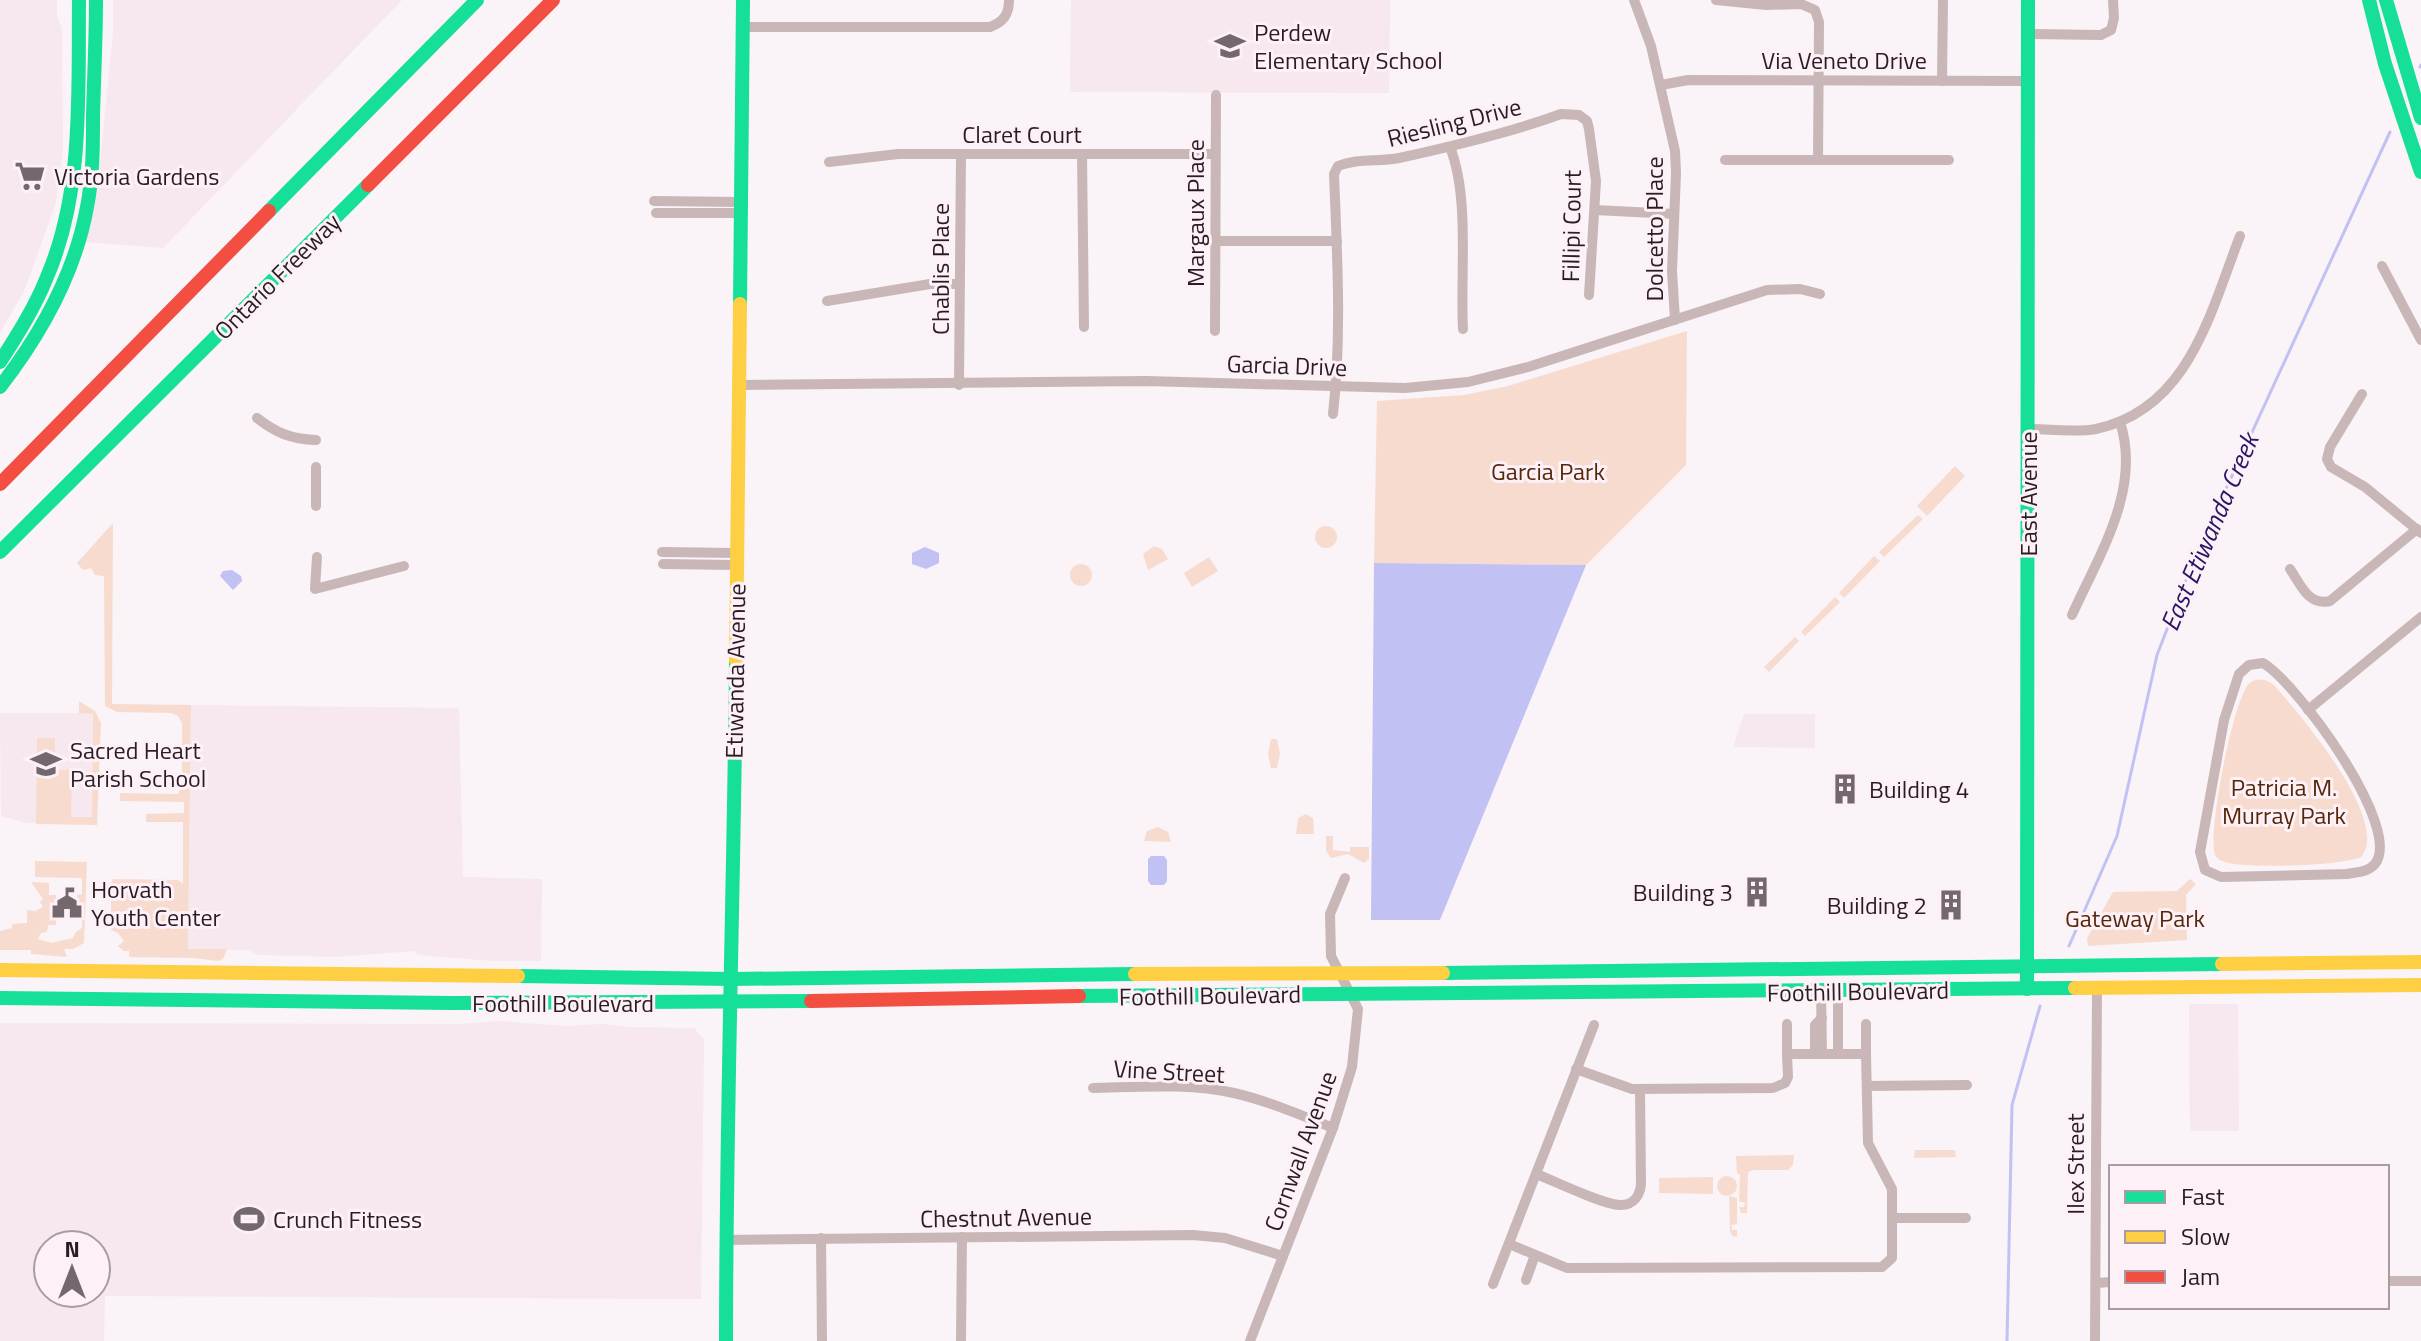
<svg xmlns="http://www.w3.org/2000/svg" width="2421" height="1341" font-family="'Titillium Web',sans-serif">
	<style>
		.built { fill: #f7e7ef; fill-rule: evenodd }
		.green { fill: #f8dbcf }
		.water { fill: #c2c1f4 }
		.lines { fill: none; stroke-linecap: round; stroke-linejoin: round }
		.stream { stroke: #c2c1f4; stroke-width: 3 }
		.street { stroke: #c9b7b7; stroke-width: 10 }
		.fast { stroke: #16e098; stroke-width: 14 }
		.slow { stroke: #ffcf43; stroke-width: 14 }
		.jam { stroke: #f24e42; stroke-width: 14 }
		.labels { text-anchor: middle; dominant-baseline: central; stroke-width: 6; stroke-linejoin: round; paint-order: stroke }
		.poi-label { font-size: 24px; fill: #291d23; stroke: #fdf0f7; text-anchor: start }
		.street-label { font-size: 24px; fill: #291d23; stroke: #fdf0f7 }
		.park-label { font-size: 24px; fill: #55280a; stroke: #fdf0f7 }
		.water-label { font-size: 26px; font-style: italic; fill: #261767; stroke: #fdf0f7 }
	</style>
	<rect width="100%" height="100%" fill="#faf3f7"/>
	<g class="built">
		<polygon points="0,0 57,0 57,17 62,28 63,150 56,202 25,289 0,333"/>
		<polygon points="113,0 402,0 163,248 86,242 97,192 113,34"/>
		<polygon points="1071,0 1390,0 1389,93 1070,92"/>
		<polygon points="191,705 459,708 463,877 542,879 541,961 492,961 418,955 414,951 337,957 258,955 248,950 188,950"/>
		<polygon points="0,713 93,713 92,818 73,822 26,823 1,816"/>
		<polygon points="1744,714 1815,714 1815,748 1733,747"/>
		<polygon points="2189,1004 2238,1004 2239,1131 2190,1131"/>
		<path d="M499 1021 565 1026 602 1024 626 1027 694 1028 704 1039 701 1299 105 1296 104 1341H0V1023L459 1024ZM48 1245H96V1293H48Z"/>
	</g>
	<g class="green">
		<polygon points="1687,331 1686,465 1586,565 1374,563 1377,401 1464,395 1508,386"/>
		<polygon points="1955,466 1965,476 1927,516 1917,506"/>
		<polygon points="1918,515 1923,519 1884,557 1879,552"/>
		<polygon points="113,523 112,704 191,705 188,949 227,949 223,959 218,961 193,958 129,957 129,951 124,951 118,946 124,941 118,933 111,930 111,883 113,879 178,880 183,884 183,822 146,822 146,814 184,813 184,802 120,801 120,793 178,794 182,784 182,723 178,716 171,713 117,712 105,706 104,576 95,575 91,568 83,570 77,563"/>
		<circle cx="1326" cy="537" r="11"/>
		<polygon points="1154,546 1162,549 1168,559 1148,570 1143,554"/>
		<polygon points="1874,556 1880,561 1844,598 1839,593"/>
		<polygon points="1209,557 1218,571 1192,587 1184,573"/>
		<circle cx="1081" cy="575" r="11"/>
		<polygon points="1835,597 1840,602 1805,636 1801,632"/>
		<polygon points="1795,637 1799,641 1769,672 1764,667"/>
		<path d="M2265 680 2273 684C2297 711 2392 821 2361 857 2341 866 2246 869 2225 862 2219 860 2219 860 2215 855 2207 834 2233 702 2248 685 2253 679 2259 679 2265 680Z"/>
		<polygon points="79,701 95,711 101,723 97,825 36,824 37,738 55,738 55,770 72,770 71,817 92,817 93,714 79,713"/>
		<polygon points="1271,739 1277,739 1280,754 1277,768 1271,768 1268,754"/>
		<polygon points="1306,814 1313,818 1314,834 1296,834 1298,818"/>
		<polygon points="1158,827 1168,832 1171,842 1144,841 1147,831"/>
		<polygon points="1326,836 1333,836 1333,850 1350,852 1350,847 1369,847 1369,859 1364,863 1348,854 1331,858 1326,851"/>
		<polygon points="35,861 87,862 84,943 73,949 64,949 67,957 31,954 31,950 0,950 0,931 12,928 12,924 27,923 27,910 35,911 43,907 40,902 43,899 31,882 49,883 49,895 56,895 56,925 48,925 47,932 41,933 38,939 51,943 73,938 76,932 82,928 82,911 77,911 77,895 82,894 82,878 35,877"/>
		<polygon points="2190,879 2196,884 2186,895 2187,940 2088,946 2087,938 2113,892 2177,891"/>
		<polygon points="1955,1150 1956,1157 1914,1158 1915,1150"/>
		<polygon points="1794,1155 1793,1165 1788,1170 1754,1170 1748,1172 1747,1213 1741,1213 1739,1207 1744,1207 1745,1203 1739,1201 1740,1175 1737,1173 1736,1156"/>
		<circle cx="1727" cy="1186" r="10"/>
		<polygon points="1713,1177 1713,1194 1659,1193 1659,1178"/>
		<polygon points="1729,1196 1737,1198 1737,1224 1731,1225 1732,1230 1737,1230 1737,1237 1732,1236 1730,1231"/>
	</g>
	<g class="water">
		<polygon points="925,547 939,553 939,563 926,569 912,564 912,553"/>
		<polygon points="1374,563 1586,565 1440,920 1371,920"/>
		<polygon points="232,570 241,576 242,581 233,590 220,576 223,571"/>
		<polygon points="1151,856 1164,856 1167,860 1167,881 1164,885 1151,885 1148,881 1148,859"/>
	</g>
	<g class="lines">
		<g class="stream">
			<polyline points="2420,67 2421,65"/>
			<polyline points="2069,946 2117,836 2157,655 2197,552 2390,132"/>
			<polyline points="2007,1341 2012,1105 2040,1006"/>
		</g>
		<g class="street">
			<polyline points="1634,0 1651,46 1675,151 1676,173 1672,271 1675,320"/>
			<polyline points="1716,0 1766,5 1801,4 1815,10 1819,22 1818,160"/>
			<path d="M743 27H990C1003 22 1009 15 1009 0"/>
			<polyline points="2028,34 2101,35 2111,30 2114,18 2113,0"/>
			<polyline points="1942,81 1943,0"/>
			<polyline points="1661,85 1688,80 2028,81"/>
			<path d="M1450 147C1470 198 1460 273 1463 329"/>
			<polyline points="1082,154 1084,327"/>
			<polyline points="1725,160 1949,160"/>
			<polyline points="829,162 898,154 1215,154"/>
			<polyline points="654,201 741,202"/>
			<polyline points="1595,210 1674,214"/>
			<polyline points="656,213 741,213"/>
			<polyline points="1215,241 1337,241"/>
			<polyline points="2382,266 2421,340"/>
			<polyline points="827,301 930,284 960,284"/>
			<polyline points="1215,331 1216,95"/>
			<polyline points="738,385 1146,381 1405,388 1468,382 1528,367 1767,290 1800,289 1820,294"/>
			<polyline points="959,385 961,154"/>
			<polyline points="2362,394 2330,447 2327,459 2331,467 2365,487 2421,533"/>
			<path d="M1333 414C1342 335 1337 253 1334 174L1338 166C1357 158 1379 162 1399 158 1454 146 1509 133 1561 114L1579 115 1587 121 1589 129 1596 181 1589 295"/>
			<path d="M257 418C276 433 291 439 316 440"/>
			<path d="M2028 429C2049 429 2075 433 2096 429 2189 409 2210 313 2240 236"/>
			<polyline points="316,467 316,506"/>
			<polyline points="662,552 736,553"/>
			<polyline points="317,557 315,589 404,566"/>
			<polyline points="663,564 736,565"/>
			<path d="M2290 569C2301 585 2308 606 2330 601L2417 529"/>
			<path d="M2072 615C2099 555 2142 489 2120 422"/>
			<path d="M2263 663C2296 682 2404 828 2375 864 2368 872 2357 872 2347 874L2221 877 2205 870 2200 852 2224 720 2239 674 2249 665Z"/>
			<polyline points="2308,710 2421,617"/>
			<polyline points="1821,991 1822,1054"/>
			<polyline points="1838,991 1838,1054"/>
			<polyline points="1787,1024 1787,1054"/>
			<polyline points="1866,1024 1866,1054"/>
			<polyline points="1815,1054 1815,1025 1822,1018"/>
			<polyline points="1867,1086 1967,1085"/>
			<path d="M1093 1088C1139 1087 1189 1083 1234 1093 1268 1101 1301 1115 1333 1128"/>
			<path d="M1536 1174C1555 1181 1603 1205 1621 1205 1634 1205 1640 1195 1641 1184L1640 1089"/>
			<polyline points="1892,1218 1966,1218"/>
			<polyline points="821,1238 822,1341"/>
			<polyline points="726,1240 1193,1235 1225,1238 1283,1256"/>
			<polyline points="1509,1244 1567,1268 1882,1267 1892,1258 1892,1189 1868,1143 1866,1054 1787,1054 1788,1077 1785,1083 1773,1088 1632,1089 1576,1069"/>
			<polyline points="1526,1280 1535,1255"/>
			<polyline points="2387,1281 2421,1281"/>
			<polyline points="2096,1283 2111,1282"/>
			<polyline points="1493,1284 1594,1025"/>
			<polyline points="961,1341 962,1237"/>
			<polyline points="1250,1341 1333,1128 1352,1067 1358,1009 1331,956 1330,914 1345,878"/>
			<polyline points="2095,1341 2097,987"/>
		</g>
		<g class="fast">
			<polyline points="2369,0 2385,64 2421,172"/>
			<polyline points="2386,0 2421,118"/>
			<polyline points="269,211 477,0"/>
			<polyline points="740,304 743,0"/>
			<path d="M0 362C18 334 35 307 47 277 84 191 78 92 79 0"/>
			<path d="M0 387C41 334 75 274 87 207 93 177 93 147 93 116 94 77 96 39 96 0"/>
			<polyline points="0,552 368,185"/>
			<polyline points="1443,973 2222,964"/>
			<polyline points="518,976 732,979 1135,974"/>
			<polyline points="2027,989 2028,0"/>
			<polyline points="1079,996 2075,988"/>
			<polyline points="0,998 451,1003 811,1001"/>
			<path d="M726 1341C726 1114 734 887 736 660"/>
		</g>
		<g class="slow">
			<polyline points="736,660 740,304"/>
			<polyline points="2222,964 2421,962"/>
			<polyline points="0,970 518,976"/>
			<polyline points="1135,974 1443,973"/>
			<polyline points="2075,988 2421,985"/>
		</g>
		<g class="jam">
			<polyline points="368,185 553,0"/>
			<polyline points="0,484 269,211"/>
			<polyline points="811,1001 1079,996"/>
		</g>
	</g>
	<defs>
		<g id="school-bare" transform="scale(2.4)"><path d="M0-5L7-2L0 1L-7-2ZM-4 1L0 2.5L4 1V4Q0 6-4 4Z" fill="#72686d" stroke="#fdf0f7" stroke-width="2.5" paint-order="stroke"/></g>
		<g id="supermarket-bare" transform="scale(2.4)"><path d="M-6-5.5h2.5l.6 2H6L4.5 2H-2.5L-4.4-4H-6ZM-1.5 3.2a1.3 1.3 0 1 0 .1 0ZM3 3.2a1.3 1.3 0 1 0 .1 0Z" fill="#72686d" stroke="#fdf0f7" stroke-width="2.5" paint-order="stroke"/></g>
		<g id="building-bare" transform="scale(2.4)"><path d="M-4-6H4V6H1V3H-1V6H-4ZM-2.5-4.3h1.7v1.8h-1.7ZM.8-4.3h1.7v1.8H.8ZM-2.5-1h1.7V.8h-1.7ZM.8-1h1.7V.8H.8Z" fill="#72686d" stroke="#fdf0f7" stroke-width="2.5" paint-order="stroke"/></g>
		<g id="civic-bare" transform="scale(2.4)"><path d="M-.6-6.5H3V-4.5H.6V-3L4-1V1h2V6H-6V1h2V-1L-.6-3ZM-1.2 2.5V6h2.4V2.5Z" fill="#72686d" stroke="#fdf0f7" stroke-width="2.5" paint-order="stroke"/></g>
		<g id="stadium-bare" transform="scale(2.4)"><path d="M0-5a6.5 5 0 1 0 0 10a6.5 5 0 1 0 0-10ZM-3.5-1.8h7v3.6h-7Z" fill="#72686d" stroke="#fdf0f7" stroke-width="2.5" paint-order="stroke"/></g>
	</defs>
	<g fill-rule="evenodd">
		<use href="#school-bare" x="1230" y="46"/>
		<use href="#supermarket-bare" x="30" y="176"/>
		<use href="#school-bare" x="46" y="764"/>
		<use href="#building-bare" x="1845" y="789"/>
		<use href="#building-bare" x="1757" y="892"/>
		<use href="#civic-bare" x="67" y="903"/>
		<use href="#building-bare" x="1951" y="905"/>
		<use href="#stadium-bare" x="249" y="1219"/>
	</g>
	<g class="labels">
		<g class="poi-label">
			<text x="1254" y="32">Perdew<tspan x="1254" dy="28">Elementary School</tspan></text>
			<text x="54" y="176">Victoria Gardens</text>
			<text x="70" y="750">Sacred Heart<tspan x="70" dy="28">Parish School</tspan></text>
			<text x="1869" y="789">Building 4</text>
			<text x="91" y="889">Horvath<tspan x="91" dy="28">Youth Center</tspan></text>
			<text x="1733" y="892" text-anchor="end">Building 3</text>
			<text x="1927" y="905" text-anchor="end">Building 2</text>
			<text x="273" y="1219">Crunch Fitness</text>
		</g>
		<g class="street-label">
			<text x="1844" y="60">Via Veneto Drive</text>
			<text transform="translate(1454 122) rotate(-14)">Riesling Drive</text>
			<text x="1022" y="134">Claret Court</text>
			<text transform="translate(1195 213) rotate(-90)">Margaux Place</text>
			<text transform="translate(1571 226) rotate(-89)">Fillipi Court</text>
			<text transform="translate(1654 229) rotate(-90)">Dolcetto Place</text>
			<text transform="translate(940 269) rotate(-90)">Chablis Place</text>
			<text transform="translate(277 276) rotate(-45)">Ontario Freeway</text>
			<text transform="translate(1287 365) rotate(2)">Garcia Drive</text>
			<text transform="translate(2028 494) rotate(-90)">East Avenue</text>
			<text transform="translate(735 671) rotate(-89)">Etiwanda Avenue</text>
			<text transform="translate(1858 991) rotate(-1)">Foothill Boulevard</text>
			<text transform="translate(1210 995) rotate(-1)">Foothill Boulevard</text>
			<text x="563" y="1003">Foothill Boulevard</text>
			<text transform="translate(1169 1071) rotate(3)">Vine Street</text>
			<text transform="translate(1300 1151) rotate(-70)">Cornwall Avenue</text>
			<text transform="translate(2075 1164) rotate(-90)">Ilex Street</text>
			<text transform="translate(1006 1217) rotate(-1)">Chestnut Avenue</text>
		</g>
		<g class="park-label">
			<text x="1548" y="471">Garcia Park</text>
			<text x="2284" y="787">Patricia M.<tspan x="2284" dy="28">Murray Park</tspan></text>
			<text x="2135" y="918">Gateway Park</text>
		</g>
		<g class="water-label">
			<text transform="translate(2209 532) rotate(-67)">East Etiwanda Creek</text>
		</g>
	</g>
	<rect x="2109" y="1165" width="280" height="144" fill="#fdf0f7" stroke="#a89ca2" stroke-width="2"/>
	<rect x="2125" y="1191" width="40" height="12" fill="#16e098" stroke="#a89ca2" stroke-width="2"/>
	<text x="2181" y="1205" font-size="24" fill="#291d23">Fast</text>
	<rect x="2125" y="1231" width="40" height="12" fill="#ffcf43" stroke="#a89ca2" stroke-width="2"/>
	<text x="2181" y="1245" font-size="24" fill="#291d23">Slow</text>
	<rect x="2125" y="1271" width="40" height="12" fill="#f24e42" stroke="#a89ca2" stroke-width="2"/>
	<text x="2181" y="1285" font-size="24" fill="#291d23">Jam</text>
	<g transform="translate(72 1269)"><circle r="38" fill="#fdf0f7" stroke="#a89ca2" stroke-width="2"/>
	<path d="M0-6L14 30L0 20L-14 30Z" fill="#72686d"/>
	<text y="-12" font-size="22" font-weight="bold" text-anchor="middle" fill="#291d23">N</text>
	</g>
</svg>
